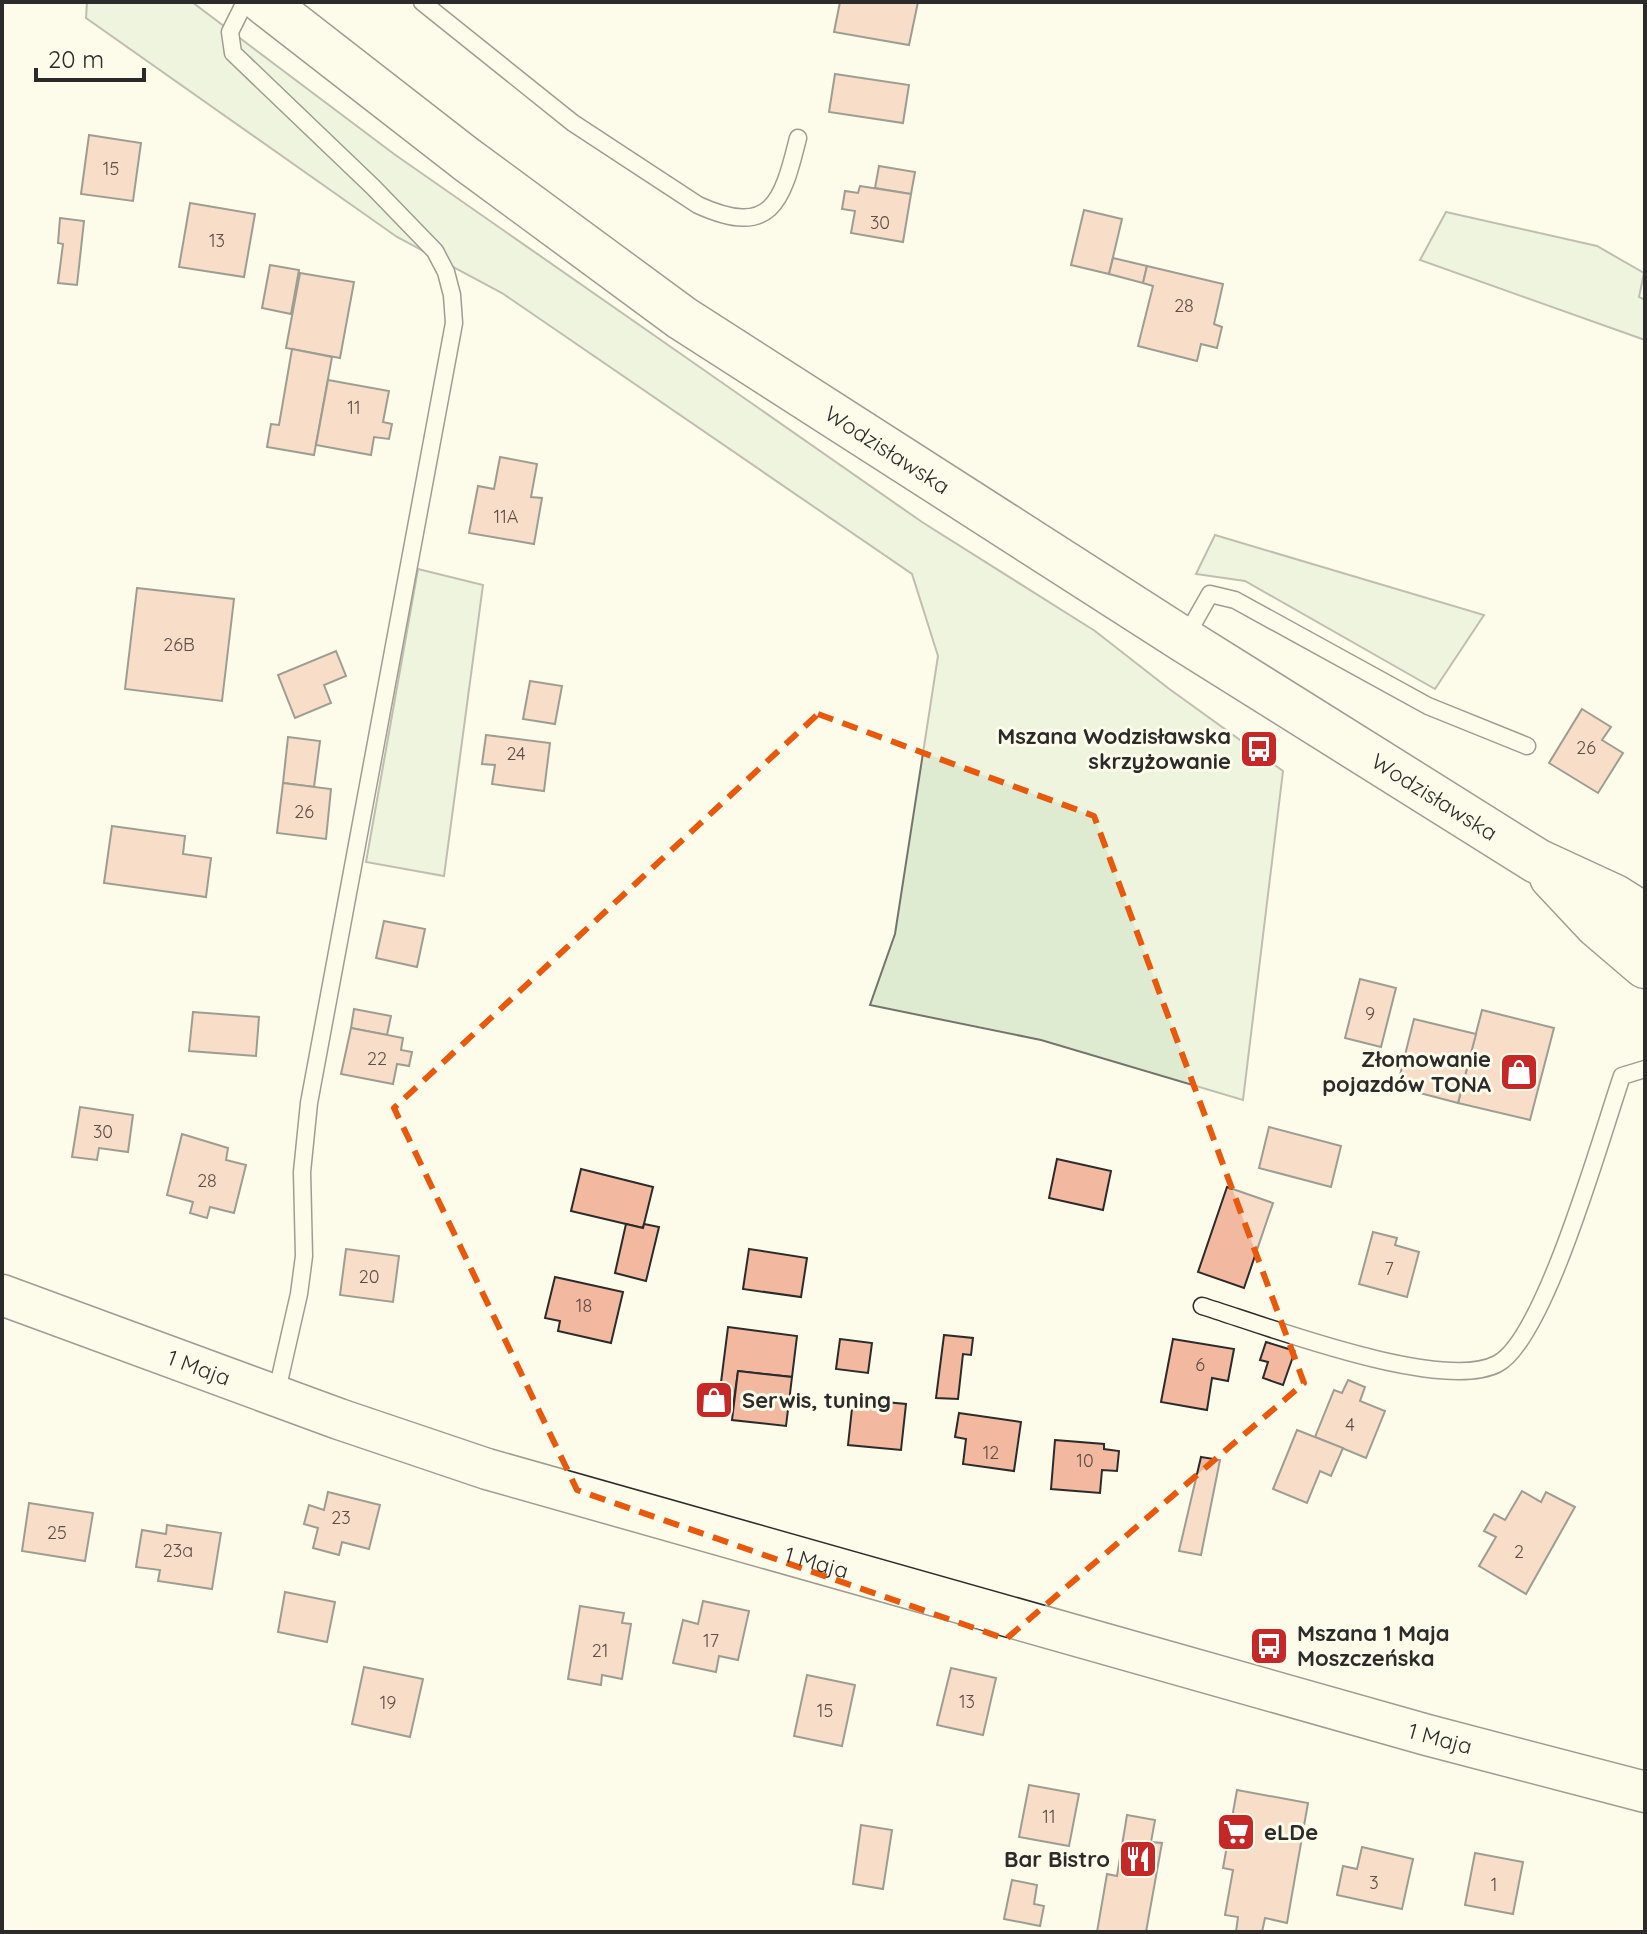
<svg xmlns="http://www.w3.org/2000/svg" width="1647" height="1934" font-family="Quicksand,sans-serif">
	<style>
		.green { fill: #deebd1; stroke: #74746e; stroke-width: 2 }
		.building { fill: #f2b8a0; stroke: #2b2b2b; stroke-width: 2 }
		.lines { fill: none; stroke-linecap: round; stroke-linejoin: round }
		.service-casing { stroke: #2b2b2b; stroke-width: 19 }
		.tertiary-casing { stroke: #2b2b2b; stroke-width: 43 }
		.secondary-casing { stroke: #2b2b2b; stroke-width: 47 }
		.service { stroke: #fdfbea; stroke-width: 16 }
		.tertiary { stroke: #fdfbea; stroke-width: 40 }
		.secondary { stroke: #fdfbea; stroke-width: 44 }
		.marked { fill: none; stroke: #e8590c; stroke-width: 6; stroke-dasharray: 16 10; stroke-linejoin: round }
		.labels { text-anchor: middle; dominant-baseline: central; stroke-width: 6; stroke-linejoin: round; paint-order: stroke }
		.number-label { font-size: 18px; fill: #5d4e48 }
		.street-label { font-size: 22px; fill: #2b2b2b; stroke: #fdfbea }
		.poi-label { font-size: 22px; font-weight: bold; fill: #2b2b2b; stroke: #fdfbea; text-anchor: end }
	</style>
	<rect width="100%" height="100%" fill="#fdfbea"/>
	<g class="green">
		<polygon points="87,2 192,2 394,154 922,522 1095,631 1168,688 1283,771 1243,1100 1041,1040 870,1005 895,934 938,656 912,574 502,293 397,237 86,18"/>
		<polygon points="1446,212 1597,246 1644,273 1639,297 1645,300 1645,340 1420,260"/>
		<polygon points="1215,535 1484,615 1435,689 1245,581 1196,574"/>
		<polygon points="418,569 483,585 444,876 366,862"/>
	</g>
	<g class="building">
		<polygon points="840,2 918,2 909,45 834,32"/>
		<polygon points="835,74 909,85 903,123 829,112"/>
		<polygon points="89,135 141,143 133,201 81,194"/>
		<polygon points="879,166 915,172 911,194 875,188"/>
		<polygon points="860,186 911,194 903,242 851,233 855,211 842,209 845,191 858,193"/>
		<polygon points="190,203 255,214 244,277 179,267"/>
		<polygon points="1084,210 1122,219 1109,274 1071,265"/>
		<polygon points="60,218 84,221 77,285 58,283 63,244 58,243"/>
		<polygon points="1113,258 1147,266 1143,283 1109,274"/>
		<polygon points="270,265 299,270 291,314 262,308"/>
		<polygon points="1147,266 1223,284 1214,324 1222,327 1217,348 1201,344 1197,361 1138,346 1153,286 1143,283"/>
		<polygon points="300,273 354,282 340,358 286,348"/>
		<polygon points="292,349 332,357 314,455 267,447 271,424 279,425"/>
		<polygon points="328,380 389,391 383,422 392,424 389,439 374,437 371,455 316,445"/>
		<polygon points="500,457 537,464 531,497 542,498 534,544 469,533 478,486 494,489"/>
		<polygon points="137,588 234,599 222,701 125,689"/>
		<polygon points="336,651 346,676 324,685 331,703 295,718 278,675"/>
		<polygon points="530,681 562,686 555,724 523,719"/>
		<polygon points="1582,709 1611,727 1602,740 1623,753 1598,793 1549,763"/>
		<polygon points="486,735 550,743 544,791 492,784 495,765 482,764"/>
		<polygon points="288,737 320,741 314,787 283,783"/>
		<polygon points="283,783 331,789 326,839 277,833"/>
		<polygon points="112,826 185,836 183,854 211,858 206,897 104,883"/>
		<polygon points="384,921 425,929 417,967 376,958"/>
		<polygon points="1360,979 1396,988 1381,1047 1345,1038"/>
		<polygon points="354,1009 391,1016 387,1035 351,1028"/>
		<polygon points="1482,1010 1554,1028 1530,1120 1458,1103"/>
		<polygon points="193,1012 259,1017 256,1056 189,1051"/>
		<polygon points="1414,1019 1476,1034 1458,1103 1397,1087"/>
		<polygon points="351,1028 403,1038 401,1050 412,1052 409,1066 397,1064 393,1084 341,1074"/>
		<polygon points="80,1107 133,1115 128,1152 99,1148 97,1160 72,1157"/>
		<polygon points="1269,1127 1341,1146 1331,1187 1259,1168"/>
		<polygon points="182,1134 228,1148 226,1160 246,1165 234,1213 210,1207 207,1218 190,1213 193,1202 167,1195"/>
		<polygon points="1057,1159 1111,1171 1103,1210 1049,1198"/>
		<polygon points="581,1169 653,1187 643,1228 571,1211"/>
		<polygon points="1227,1187 1273,1203 1244,1288 1198,1272"/>
		<polygon points="626,1224 643,1228 644,1224 659,1227 646,1281 615,1273"/>
		<polygon points="1373,1232 1397,1238 1395,1245 1419,1252 1407,1297 1359,1284"/>
		<polygon points="346,1249 399,1256 393,1302 340,1295"/>
		<polygon points="749,1249 807,1258 801,1297 743,1289"/>
		<polygon points="555,1277 623,1292 611,1343 558,1331 560,1321 545,1318"/>
		<polygon points="728,1327 797,1336 792,1377 738,1371 733,1408 718,1406"/>
		<polygon points="944,1335 973,1338 971,1355 963,1354 958,1399 936,1398"/>
		<polygon points="840,1339 872,1343 868,1373 836,1369"/>
		<polygon points="1173,1339 1234,1349 1228,1381 1212,1378 1207,1410 1161,1402"/>
		<polygon points="1266,1342 1295,1351 1283,1385 1263,1378 1268,1362 1260,1360"/>
		<polygon points="738,1371 792,1377 786,1426 732,1420"/>
		<polygon points="1348,1380 1365,1387 1360,1401 1385,1411 1366,1458 1315,1437 1334,1390 1342,1393"/>
		<polygon points="853,1399 906,1404 901,1450 848,1445"/>
		<polygon points="959,1413 1021,1422 1014,1471 963,1464 966,1439 955,1437"/>
		<polygon points="1297,1430 1343,1448 1331,1476 1320,1471 1307,1503 1273,1489"/>
		<polygon points="1055,1440 1104,1444 1104,1449 1119,1451 1117,1471 1102,1470 1100,1493 1051,1489"/>
		<polygon points="1201,1457 1220,1460 1201,1555 1179,1551"/>
		<polygon points="1522,1491 1541,1502 1546,1492 1575,1507 1526,1594 1479,1566 1496,1537 1484,1531 1494,1514 1505,1520"/>
		<polygon points="328,1492 380,1505 369,1549 342,1542 339,1555 313,1548 318,1528 304,1524 309,1505 324,1510"/>
		<polygon points="29,1503 93,1513 85,1561 22,1551"/>
		<polygon points="167,1525 221,1533 212,1589 158,1581 160,1570 136,1567 142,1530 166,1534"/>
		<polygon points="285,1592 335,1602 327,1642 278,1632"/>
		<polygon points="703,1601 749,1611 738,1660 719,1656 716,1672 673,1663 683,1620 698,1624"/>
		<polygon points="580,1606 624,1613 622,1623 631,1624 622,1679 602,1675 601,1685 568,1679"/>
		<polygon points="364,1667 423,1679 410,1737 352,1724"/>
		<polygon points="951,1668 996,1678 983,1735 937,1725"/>
		<polygon points="807,1675 855,1685 842,1746 794,1736"/>
		<polygon points="1029,1785 1079,1794 1069,1846 1019,1837"/>
		<polygon points="1237,1790 1308,1803 1287,1923 1265,1918 1262,1932 1236,1932 1238,1917 1225,1915 1233,1870 1223,1868"/>
		<polygon points="1127,1815 1155,1820 1151,1842 1162,1843 1146,1932 1097,1932 1107,1874 1117,1876"/>
		<polygon points="861,1825 892,1830 883,1889 853,1884"/>
		<polygon points="1362,1847 1413,1859 1402,1909 1337,1895 1343,1866 1357,1869"/>
		<polygon points="1475,1853 1523,1862 1513,1914 1465,1905"/>
		<polygon points="1012,1880 1037,1885 1034,1904 1044,1906 1040,1926 1004,1919"/>
	</g>
	<g class="lines">
		<g class="service-casing">
			<g id="service">
				<polyline points="245,2 230,32 233,53 373,187 435,251 446,272 452,295 454,323 309,1103 302,1172 304,1256 299,1294 276,1395"/>
				<path d="M422 2 573 123 698 205C771 238 782 203 798 138"/>
				<polyline points="1185,638 1210,594 1235,600 1428,706 1527,746"/>
				<path d="M1202 1306C1264 1325 1441 1393 1497 1364 1545 1340 1602 1133 1622 1076L1645 1069"/>
			</g>
		</g>
		<g class="tertiary-casing">
			<g id="tertiary">
				<path id="s1" d="M2 1295 339 1419 487 1469 1427 1735 1645 1792"/>
			</g>
		</g>
		<g class="secondary-casing">
			<g id="secondary">
				<path id="s2" d="M264 2 466 159 682 318 1184 640 1537 861 1615 897 1645 916"/>
				<polyline points="1552,877 1597,925 1645,966"/>
			</g>
		</g>
		<use href="#service" class="service"/>
		<use href="#tertiary" class="tertiary"/>
		<use href="#secondary" class="secondary"/>
	</g>
	<path d="M0 0H1647V1934H0ZM818 714 1094 816 1304 1383 1006 1639 577 1490 394 1108Z" fill="#fdfbea" fill-opacity=".55" fill-rule="evenodd"/>
	<path class="marked" d="M818 714 1094 816 1304 1383 1006 1639 577 1490 394 1108Z"/>
	<defs>
		<g id="bus-square" transform="scale(2)"><rect x="-9" y="-9" width="18" height="18" rx="4" fill="#c62828" stroke="#fdfbea"/><path d="M-5-6H5V4H4V6H2V4H-2V6H-4V4H-5ZM-3.5-4V0h7V-4ZM-3.5 1.2v1.5H-2V1.2ZM2 1.2v1.5H3.5V1.2Z" fill="#fff"/></g>
		<g id="shop-square" transform="scale(2)"><rect x="-9" y="-9" width="18" height="18" rx="4" fill="#c62828" stroke="#fdfbea"/><path d="M-5-2.5h2.3a2.7 3.5 0 0 1 5.4 0H5L5.5 6h-11ZM-1.5-2.5h3a1.5 2.3 0 0 0-3 0Z" fill="#fff"/></g>
		<g id="supermarket-square" transform="scale(2)"><rect x="-9" y="-9" width="18" height="18" rx="4" fill="#c62828" stroke="#fdfbea"/><path d="M-6-5.5h2.5l.6 2H6L4.5 2H-2.5L-4.4-4H-6ZM-1.5 3.2a1.3 1.3 0 1 0 .1 0ZM3 3.2a1.3 1.3 0 1 0 .1 0Z" fill="#fff"/></g>
		<g id="restaurant-square" transform="scale(2)"><rect x="-9" y="-9" width="18" height="18" rx="4" fill="#c62828" stroke="#fdfbea"/><path d="M-5-6h1v4h1v-4h1v4h1v-4h1v5L-1.5 .5V6h-2V.5L-5-1ZM5-6V6H3V1.5H1.5Q1.5-4 5-6Z" fill="#fff"/></g>
	</defs>
	<g fill-rule="evenodd">
		<use href="#bus-square" x="1259" y="749"/>
		<use href="#shop-square" x="1519" y="1072"/>
		<use href="#shop-square" x="714" y="1400"/>
		<use href="#bus-square" x="1269" y="1646"/>
		<use href="#supermarket-square" x="1236" y="1832"/>
		<use href="#restaurant-square" x="1138" y="1859"/>
	</g>
	<g class="labels">
		<g class="number-label">
			<text x="111" y="168">15</text>
			<text x="880" y="222">30</text>
			<text x="217" y="240">13</text>
			<text x="1184" y="305">28</text>
			<text x="354" y="407">11</text>
			<text x="506" y="516">11A</text>
			<text x="179" y="644">26B</text>
			<text x="1586" y="747">26</text>
			<text x="516" y="753">24</text>
			<text x="304" y="811">26</text>
			<text x="1370" y="1013">9</text>
			<text x="377" y="1058">22</text>
			<text x="103" y="1131">30</text>
			<text x="207" y="1180">28</text>
			<text x="1389" y="1268">7</text>
			<text x="369" y="1276">20</text>
			<text x="584" y="1305">18</text>
			<text x="1200" y="1364">6</text>
			<text x="1350" y="1424">4</text>
			<text x="991" y="1452">12</text>
			<text x="1085" y="1460">10</text>
			<text x="341" y="1517">23</text>
			<text x="57" y="1532">25</text>
			<text x="178" y="1550">23a</text>
			<text x="1519" y="1551">2</text>
			<text x="711" y="1640">17</text>
			<text x="600" y="1650">21</text>
			<text x="967" y="1701">13</text>
			<text x="388" y="1702">19</text>
			<text x="825" y="1710">15</text>
			<text x="1049" y="1816">11</text>
			<text x="1374" y="1882">3</text>
			<text x="1494" y="1884">1</text>
		</g>
		<g class="street-label">
			<text stroke="none"><textPath href="#s2" startOffset="768">Wodzisławska</textPath></text>
			<text stroke="none"><textPath href="#s2" startOffset="1416">Wodzisławska</textPath></text>
			<text stroke="none"><textPath href="#s1" startOffset="210">1 Maja</textPath></text>
			<text stroke="none"><textPath href="#s1" startOffset="858">1 Maja</textPath></text>
			<text stroke="none"><textPath href="#s1" startOffset="1506">1 Maja</textPath></text>
		</g>
		<g class="poi-label">
			<text x="1231" y="736">Mszana Wodzisławska<tspan x="1231" dy="25">skrzyżowanie</tspan></text>
			<text x="1491" y="1059">Złomowanie<tspan x="1491" dy="25">pojazdów TONA</tspan></text>
			<text x="742" y="1400" text-anchor="start">Serwis, tuning</text>
			<text x="1297" y="1633" text-anchor="start">Mszana 1 Maja<tspan x="1297" dy="25">Moszczeńska</tspan></text>
			<text x="1264" y="1832" text-anchor="start">eLDe</text>
			<text x="1110" y="1859">Bar Bistro</text>
		</g>
	</g>
	<rect width="1647" height="1934" fill="none" stroke="#2b2b2b" stroke-width="8"/>
	<path d="M36 68v12h108v-12" fill="none" stroke="#2b2b2b" stroke-width="4"/>
	<text x="48" y="68" font-size="24" fill="#2b2b2b" stroke="#fdfbea" stroke-width="6" paint-order="stroke">20 m</text>
</svg>
